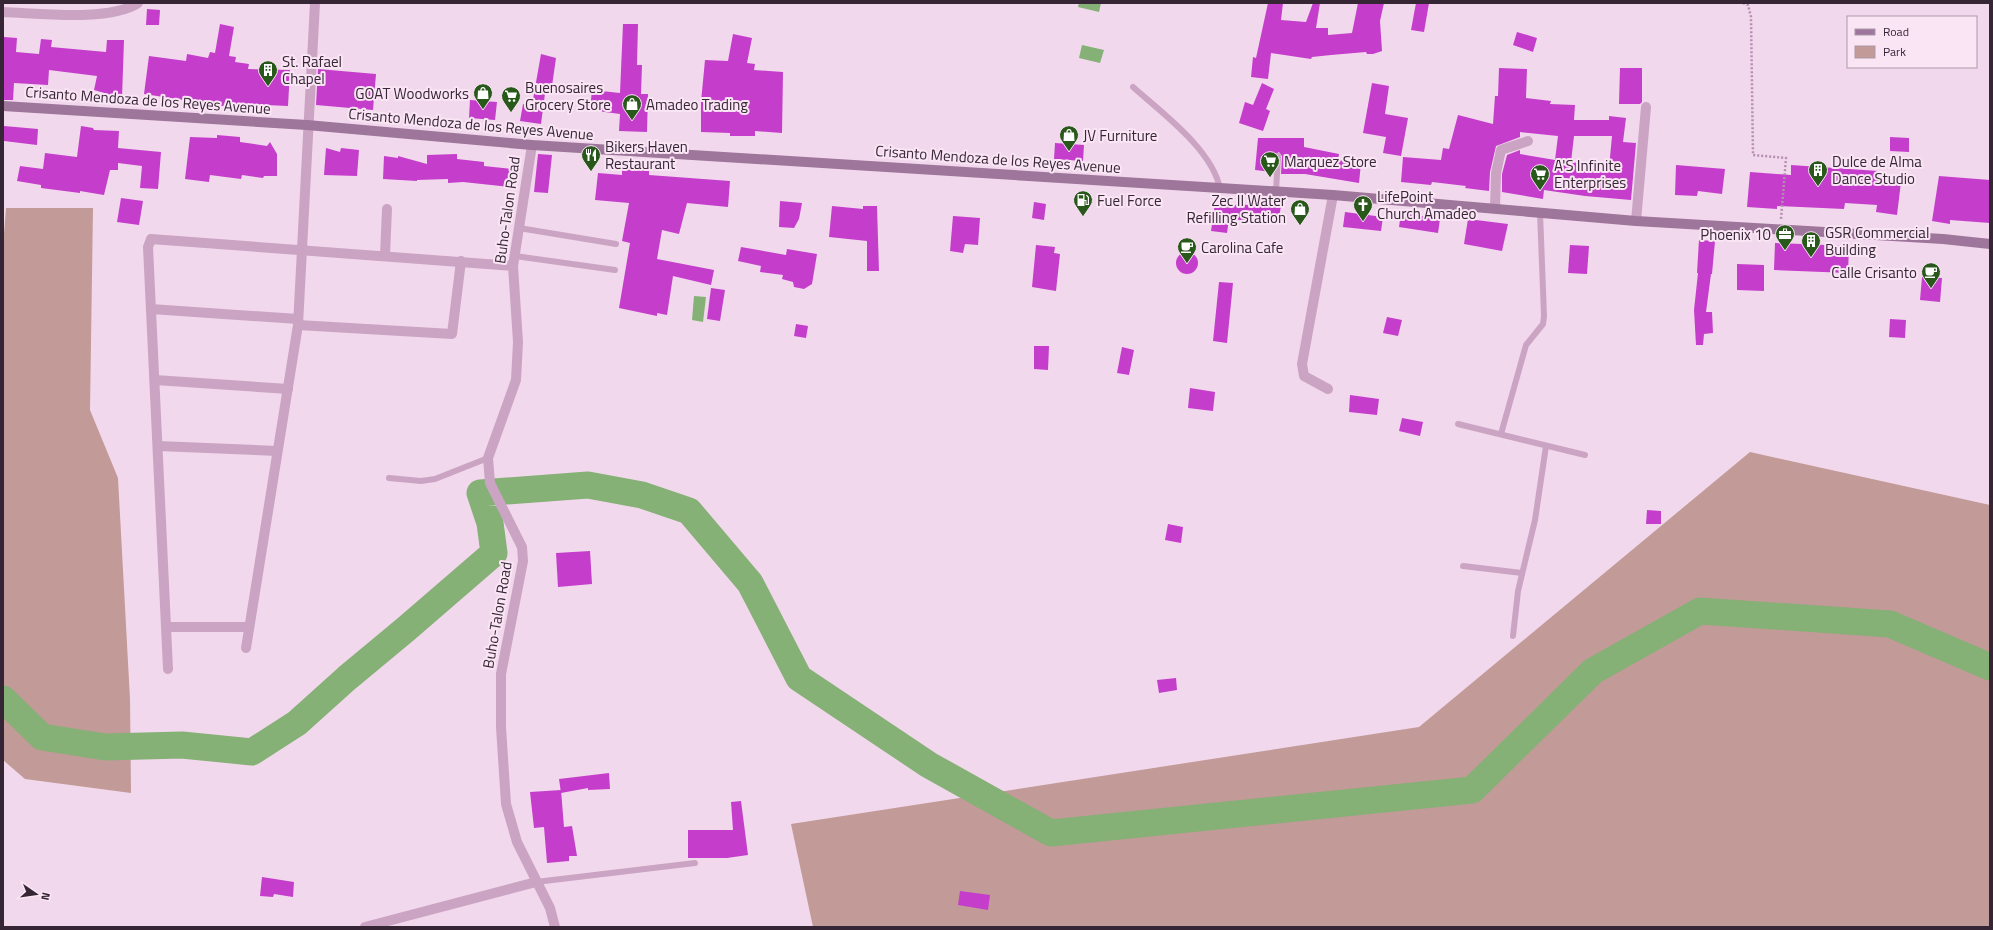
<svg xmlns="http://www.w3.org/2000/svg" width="1993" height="930" font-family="'Titillium Web',sans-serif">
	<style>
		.green { fill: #c29a98 }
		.water { fill: #85b076 }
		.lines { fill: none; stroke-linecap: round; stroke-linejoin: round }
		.river { stroke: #85b076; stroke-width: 27 }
		.building { fill: #c43ecb; fill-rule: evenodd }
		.path { stroke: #b68eb1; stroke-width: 2.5; stroke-dasharray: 2 2; stroke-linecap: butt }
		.service { stroke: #cba4c4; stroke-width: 6 }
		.minor { stroke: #cba4c4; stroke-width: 10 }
		.tertiary { stroke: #cba4c4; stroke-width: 10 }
		.secondary { stroke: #9e759b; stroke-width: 10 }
		.labels { text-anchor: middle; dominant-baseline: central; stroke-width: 4; stroke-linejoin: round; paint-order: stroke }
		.poi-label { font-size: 15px; fill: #362635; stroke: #fae5f5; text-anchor: start }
		.street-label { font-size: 15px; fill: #362635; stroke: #fae5f5 }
	</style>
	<rect width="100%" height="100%" fill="#f2d8ec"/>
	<g class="green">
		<polygon points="6,208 93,208 90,410 118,478 130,699 131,793 25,779 3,760 3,247"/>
		<polygon points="1750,452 1990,505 1990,927 813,927 791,824 1419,727"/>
	</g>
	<g class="water">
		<polygon points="1079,3 1101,3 1099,12 1078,7"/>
		<polygon points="1082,45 1104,50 1100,63 1079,58"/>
		<polygon points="694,296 706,297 703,322 692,320"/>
	</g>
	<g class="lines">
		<polyline class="river" points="3,699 42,737 105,747 182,745 252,752 297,723 347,678 406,629 494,553 490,523 480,493 588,485 642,495 689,511 750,583 799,678 929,765 1051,833 1472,790 1593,671 1700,611 1890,624 1990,667"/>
	</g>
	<g class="building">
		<polygon points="1268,3 1283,3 1281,20 1306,22 1313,3 1320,3 1316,28 1328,28 1328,35 1352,33 1358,3 1384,3 1380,21 1382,51 1373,54 1367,54 1366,52 1331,55 1312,57 1311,59 1271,53 1268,79 1251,77 1253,57 1256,58"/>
		<polygon points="1416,3 1429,3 1424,32 1411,30"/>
		<polygon points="147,9 160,10 159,25 146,25"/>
		<polygon points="220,24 234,27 229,56 236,57 235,62 249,64 248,69 290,70 288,106 243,104 243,109 144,94 149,56 186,61 187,54 208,58 210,52 215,53"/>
		<polygon points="623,24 638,24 637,65 642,65 641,94 648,94 647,132 619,131 620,114 590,110 592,90 620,93"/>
		<polygon points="1517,32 1537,38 1533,52 1513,45"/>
		<polygon points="733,34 752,38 747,63 755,64 754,70 783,72 782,133 755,131 755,136 730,136 730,133 701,132 701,102 705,60 728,61"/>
		<polygon points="4,37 17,38 16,52 39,54 41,39 52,40 51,47 106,52 107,40 124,40 122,98 94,90 97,76 49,70 48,85 14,83 13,100 3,100"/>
		<polygon points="541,54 556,58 552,86 546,86 541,124 520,121 523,104 532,105"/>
		<path d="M1499 68 1527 69 1526 98 1551 101 1550 104 1575 105 1574 120H1609V116L1626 118 1623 142 1636 143 1631 200 1585 196 1544 190 1543 199 1502 192V174L1507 155 1520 150V154L1555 160 1558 136 1520 132V137L1496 146 1490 172 1489 191 1465 188 1466 186 1432 182 1431 185 1401 182 1403 157 1441 160 1443 148 1449 149 1458 115 1493 124 1495 96H1498ZM1574 136H1612L1609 168 1571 162Z"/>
		<polygon points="1620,68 1642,68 1642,102 1640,104 1619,104"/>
		<polygon points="318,69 376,74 373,110 316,105"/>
		<polygon points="1262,83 1274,89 1266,109 1270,111 1263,131 1239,123 1245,102 1253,105"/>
		<polygon points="1372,83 1389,86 1385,114 1408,118 1401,156 1383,153 1386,137 1363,133"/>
		<polygon points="470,100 497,102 495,120 469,118"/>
		<polygon points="4,126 38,129 37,145 4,141"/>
		<polygon points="81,126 93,128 94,130 119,131 118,148 161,152 158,189 140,188 142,166 118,163 118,170 110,170 104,195 80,191 80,193 41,188 41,185 17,181 20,166 43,169 45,153 77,157"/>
		<polygon points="217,135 240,137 240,142 267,146 270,142 277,154 277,176 264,176 263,178 242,175 241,179 210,175 209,182 185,179 190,137 217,138"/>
		<polygon points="1890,137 1909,138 1909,152 1890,151"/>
		<polygon points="1258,138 1304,138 1304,147 1339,154 1338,160 1361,163 1359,183 1305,174 1281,174 1282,156 1279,152 1274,155 1273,172 1255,170"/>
		<polygon points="1055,143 1084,145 1083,161 1054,159"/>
		<polygon points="326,148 340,152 341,148 359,150 357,176 324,175"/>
		<polygon points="457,154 457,159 484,162 484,166 512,169 511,187 463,182 448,183 448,179 417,180 417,181 383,179 384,156 398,158 398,156 427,164 427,155"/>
		<polygon points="538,154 552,155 548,193 534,192"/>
		<polygon points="622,162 649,164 649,175 730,181 728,207 687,203 679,234 662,230 657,259 714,270 711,285 673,276 667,315 657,313 657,316 619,308 630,243 622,241 629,203 595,200 598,173 622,175"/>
		<polygon points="1676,165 1725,169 1722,194 1698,191 1697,196 1675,195"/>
		<polygon points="1791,165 1878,171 1878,178 1901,182 1897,215 1876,212 1877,205 1845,203 1844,209 1777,206 1777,209 1747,207 1750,172 1791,175"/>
		<polygon points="1939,176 1990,180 1990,223 1950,220 1950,224 1932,221"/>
		<polygon points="121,198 143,201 139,225 117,222"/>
		<polygon points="780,201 802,203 799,219 794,228 779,227"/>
		<polygon points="1034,202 1046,204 1044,220 1032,218"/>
		<polygon points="1215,203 1235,206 1236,204 1262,206 1263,203 1281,206 1278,223 1252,218 1252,221 1229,219 1227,233 1211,231"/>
		<polygon points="832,206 863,209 863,206 877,206 879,271 867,271 867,241 829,237"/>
		<polygon points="1345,212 1383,217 1381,231 1343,227"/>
		<polygon points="1401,213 1440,219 1438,233 1399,227"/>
		<polygon points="953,216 980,218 978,245 965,244 963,253 950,251"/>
		<polygon points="1468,219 1508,224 1502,251 1464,244"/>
		<polygon points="1699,240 1715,241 1712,274 1711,274 1706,312 1712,312 1713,333 1704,334 1703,345 1696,345 1694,310 1698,273 1697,273"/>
		<polygon points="1775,243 1849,246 1848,273 1774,270"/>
		<polygon points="1036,245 1055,247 1054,253 1060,254 1056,291 1032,287"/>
		<polygon points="1570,245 1589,246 1587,274 1568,273"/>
		<polygon points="741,247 786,255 787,249 817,254 812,284 804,289 794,287 793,282 782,279 783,275 760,272 761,266 738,261"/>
		<circle cx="1187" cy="263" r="11"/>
		<polygon points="1737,264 1764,265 1764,291 1737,290"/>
		<polygon points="1922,277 1942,278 1940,302 1920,300"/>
		<polygon points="1219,282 1233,283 1227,343 1213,341"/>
		<polygon points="711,288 725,290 720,321 707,319"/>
		<polygon points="1387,317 1402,320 1398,336 1383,333"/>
		<polygon points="1890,319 1906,320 1905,338 1889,337"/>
		<polygon points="796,324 808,326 806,338 794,336"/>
		<polygon points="1034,346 1049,346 1048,370 1034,369"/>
		<polygon points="1122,347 1134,350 1129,375 1117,373"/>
		<polygon points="1190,388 1215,392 1213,411 1188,408"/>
		<polygon points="1350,395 1379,399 1377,415 1349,412"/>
		<polygon points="1402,418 1423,422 1420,436 1399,431"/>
		<polygon points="1647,510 1661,511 1661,524 1646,524"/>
		<polygon points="1168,524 1183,527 1181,543 1165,540"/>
		<polygon points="590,551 592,584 558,587 556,553"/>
		<polygon points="1176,678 1177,690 1159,693 1157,680"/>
		<polygon points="609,773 610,789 588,790 588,788 561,793 559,779"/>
		<polygon points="561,790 564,827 572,826 577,856 569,856 569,861 547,863 544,827 534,828 530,792"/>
		<polygon points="741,801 748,855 727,858 688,858 688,830 733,830 731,802"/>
		<polygon points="262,877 294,882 293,897 274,894 273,897 260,896"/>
		<polygon points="960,891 990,895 988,910 958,905"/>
	</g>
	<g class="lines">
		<polyline class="path" points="1743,3 1748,5 1751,17 1753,155 1786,158 1781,219"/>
		<g class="service">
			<path d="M1133 87C1161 112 1213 150 1220 189"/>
			<polyline points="1276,191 1278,156"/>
			<polyline points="519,228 616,244"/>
			<polyline points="515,256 615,270"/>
			<polyline points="1458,424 1585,455"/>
			<polyline points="1501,434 1526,345 1543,324 1544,316 1540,212"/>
			<polyline points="389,478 421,481 435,479 488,458"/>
			<polyline points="1463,566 1522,573"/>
			<polyline points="1513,636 1518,591 1535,520 1546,446"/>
			<polyline points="536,882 695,863"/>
		</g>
		<g class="minor">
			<path d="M3 12C38 13 109 22 138 3"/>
			<polyline points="1495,208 1496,173 1501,150 1528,141"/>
			<polyline points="1636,221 1646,107"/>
			<polyline points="385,255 387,209"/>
			<polyline points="151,309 298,319"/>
			<polyline points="298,325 452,334 461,261"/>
			<polyline points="155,380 288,389"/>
			<polyline points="1328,389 1304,376 1302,364 1333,195"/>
			<polyline points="158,446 277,451"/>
			<polyline points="166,627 249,627"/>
			<polyline points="246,648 298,325 315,3"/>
			<polyline points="168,669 148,247 151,239 513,266"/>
			<polyline points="365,927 536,882"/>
		</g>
		<polyline class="tertiary" points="532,145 513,266 518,342 516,380 488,458 490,483 522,547 523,561 501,674 501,727 506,804 517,842 550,908 555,927"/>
		<polyline class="secondary" points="3,106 307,125 532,145 1333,195 1636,221 1943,239 1990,244"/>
	</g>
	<defs>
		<g id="building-pin" transform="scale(1)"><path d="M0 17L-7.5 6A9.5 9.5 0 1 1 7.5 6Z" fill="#28581a" stroke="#fae5f5"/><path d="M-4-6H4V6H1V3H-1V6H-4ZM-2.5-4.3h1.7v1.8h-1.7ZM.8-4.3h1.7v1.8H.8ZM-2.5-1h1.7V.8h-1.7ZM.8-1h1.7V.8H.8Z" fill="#fff"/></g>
		<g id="shop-pin" transform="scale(1)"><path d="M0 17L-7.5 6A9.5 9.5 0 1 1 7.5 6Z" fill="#28581a" stroke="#fae5f5"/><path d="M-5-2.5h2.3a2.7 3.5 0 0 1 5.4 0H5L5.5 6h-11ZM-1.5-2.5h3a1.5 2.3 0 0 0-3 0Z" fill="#fff"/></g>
		<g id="supermarket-pin" transform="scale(1)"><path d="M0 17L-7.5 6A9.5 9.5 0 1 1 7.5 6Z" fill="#28581a" stroke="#fae5f5"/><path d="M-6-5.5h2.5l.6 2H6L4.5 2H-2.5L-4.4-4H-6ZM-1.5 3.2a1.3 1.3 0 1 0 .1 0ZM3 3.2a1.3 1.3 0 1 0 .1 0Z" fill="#fff"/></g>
		<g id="restaurant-pin" transform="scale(1)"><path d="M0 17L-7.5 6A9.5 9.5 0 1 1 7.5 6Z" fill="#28581a" stroke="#fae5f5"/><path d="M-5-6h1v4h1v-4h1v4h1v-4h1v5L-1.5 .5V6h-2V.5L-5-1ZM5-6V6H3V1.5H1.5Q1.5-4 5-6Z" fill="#fff"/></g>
		<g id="fuel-pin" transform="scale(1)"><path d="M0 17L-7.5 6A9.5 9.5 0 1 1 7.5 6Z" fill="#28581a" stroke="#fae5f5"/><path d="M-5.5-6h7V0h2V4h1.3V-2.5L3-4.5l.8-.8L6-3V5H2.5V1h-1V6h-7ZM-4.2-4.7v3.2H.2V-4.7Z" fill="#fff"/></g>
		<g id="church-pin" transform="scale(1)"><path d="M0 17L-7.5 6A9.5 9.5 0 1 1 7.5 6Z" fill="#28581a" stroke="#fae5f5"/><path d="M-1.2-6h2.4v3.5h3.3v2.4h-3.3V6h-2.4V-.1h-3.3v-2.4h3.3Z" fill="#fff"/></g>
		<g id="office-pin" transform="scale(1)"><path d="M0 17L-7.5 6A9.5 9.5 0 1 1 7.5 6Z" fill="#28581a" stroke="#fae5f5"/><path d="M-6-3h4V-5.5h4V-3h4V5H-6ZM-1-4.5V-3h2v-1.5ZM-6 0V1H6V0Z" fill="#fff"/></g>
		<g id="cafe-pin" transform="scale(1)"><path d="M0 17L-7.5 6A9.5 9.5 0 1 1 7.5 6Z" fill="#28581a" stroke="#fae5f5"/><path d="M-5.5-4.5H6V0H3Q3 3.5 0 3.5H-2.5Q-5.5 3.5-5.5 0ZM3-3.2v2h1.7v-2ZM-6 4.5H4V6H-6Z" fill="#fff"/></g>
	</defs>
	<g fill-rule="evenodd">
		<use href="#building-pin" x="268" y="70"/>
		<use href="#shop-pin" x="483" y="93"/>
		<use href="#supermarket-pin" x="511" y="96"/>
		<use href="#shop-pin" x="632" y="104"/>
		<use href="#shop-pin" x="1069" y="135"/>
		<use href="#restaurant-pin" x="591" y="155"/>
		<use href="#supermarket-pin" x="1270" y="161"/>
		<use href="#building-pin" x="1818" y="170"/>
		<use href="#supermarket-pin" x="1540" y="174"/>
		<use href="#fuel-pin" x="1083" y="200"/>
		<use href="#church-pin" x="1363" y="205"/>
		<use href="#shop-pin" x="1300" y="209"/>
		<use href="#office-pin" x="1785" y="234"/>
		<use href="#building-pin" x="1811" y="241"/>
		<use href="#cafe-pin" x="1187" y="247"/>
		<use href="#cafe-pin" x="1931" y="272"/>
	</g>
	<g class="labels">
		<g class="poi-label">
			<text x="282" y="61">St. Rafael<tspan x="282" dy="17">Chapel</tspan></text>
			<text x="525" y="87">Buenosaires<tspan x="525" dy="17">Grocery Store</tspan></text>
			<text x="469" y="93" text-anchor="end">GOAT Woodworks</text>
			<text x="646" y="104">Amadeo Trading</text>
			<text x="1083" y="135">JV Furniture</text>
			<text x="605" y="146">Bikers Haven<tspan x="605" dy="17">Restaurant</tspan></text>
			<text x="1284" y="161">Marquez Store</text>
			<text x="1832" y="161">Dulce de Alma<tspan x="1832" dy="17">Dance Studio</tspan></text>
			<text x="1554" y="165">A'S Infinite<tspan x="1554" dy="17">Enterprises</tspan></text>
			<text x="1377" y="196">LifePoint<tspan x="1377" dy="17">Church Amadeo</tspan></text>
			<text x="1097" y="200">Fuel Force</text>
			<text x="1286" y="200" text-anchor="end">Zec II Water<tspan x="1286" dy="17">Refilling Station</tspan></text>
			<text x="1825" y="232">GSR Commercial<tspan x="1825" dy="17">Building</tspan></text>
			<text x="1771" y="234" text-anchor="end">Phoenix 10</text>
			<text x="1201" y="247">Carolina Cafe</text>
			<text x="1917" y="272" text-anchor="end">Calle Crisanto</text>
		</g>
		<g class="street-label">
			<text transform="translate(148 100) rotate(4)">Crisanto Mendoza de los Reyes Avenue</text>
			<text transform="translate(471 124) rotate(5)">Crisanto Mendoza de los Reyes Avenue</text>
			<text transform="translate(998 159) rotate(4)">Crisanto Mendoza de los Reyes Avenue</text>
			<text transform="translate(507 210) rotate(-82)">Buho-Talon Road</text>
			<text transform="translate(497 615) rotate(-80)">Buho-Talon Road</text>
		</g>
	</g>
	<rect width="1993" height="930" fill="none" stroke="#362635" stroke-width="8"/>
	<rect x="1847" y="16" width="130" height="52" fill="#fae5f5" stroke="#ac99a8"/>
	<rect x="1855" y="29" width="20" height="6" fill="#9e759b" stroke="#ac99a8"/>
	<text x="1883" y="36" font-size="12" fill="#362635">Road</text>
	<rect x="1855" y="46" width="20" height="12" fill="#c29a98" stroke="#ac99a8"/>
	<text x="1883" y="56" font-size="12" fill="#362635">Park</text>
	<g transform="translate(36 894) rotate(103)" stroke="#fae5f5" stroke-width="3" paint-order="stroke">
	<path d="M0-3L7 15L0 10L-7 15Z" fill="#362635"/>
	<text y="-6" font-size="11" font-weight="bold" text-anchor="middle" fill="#362635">N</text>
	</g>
</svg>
